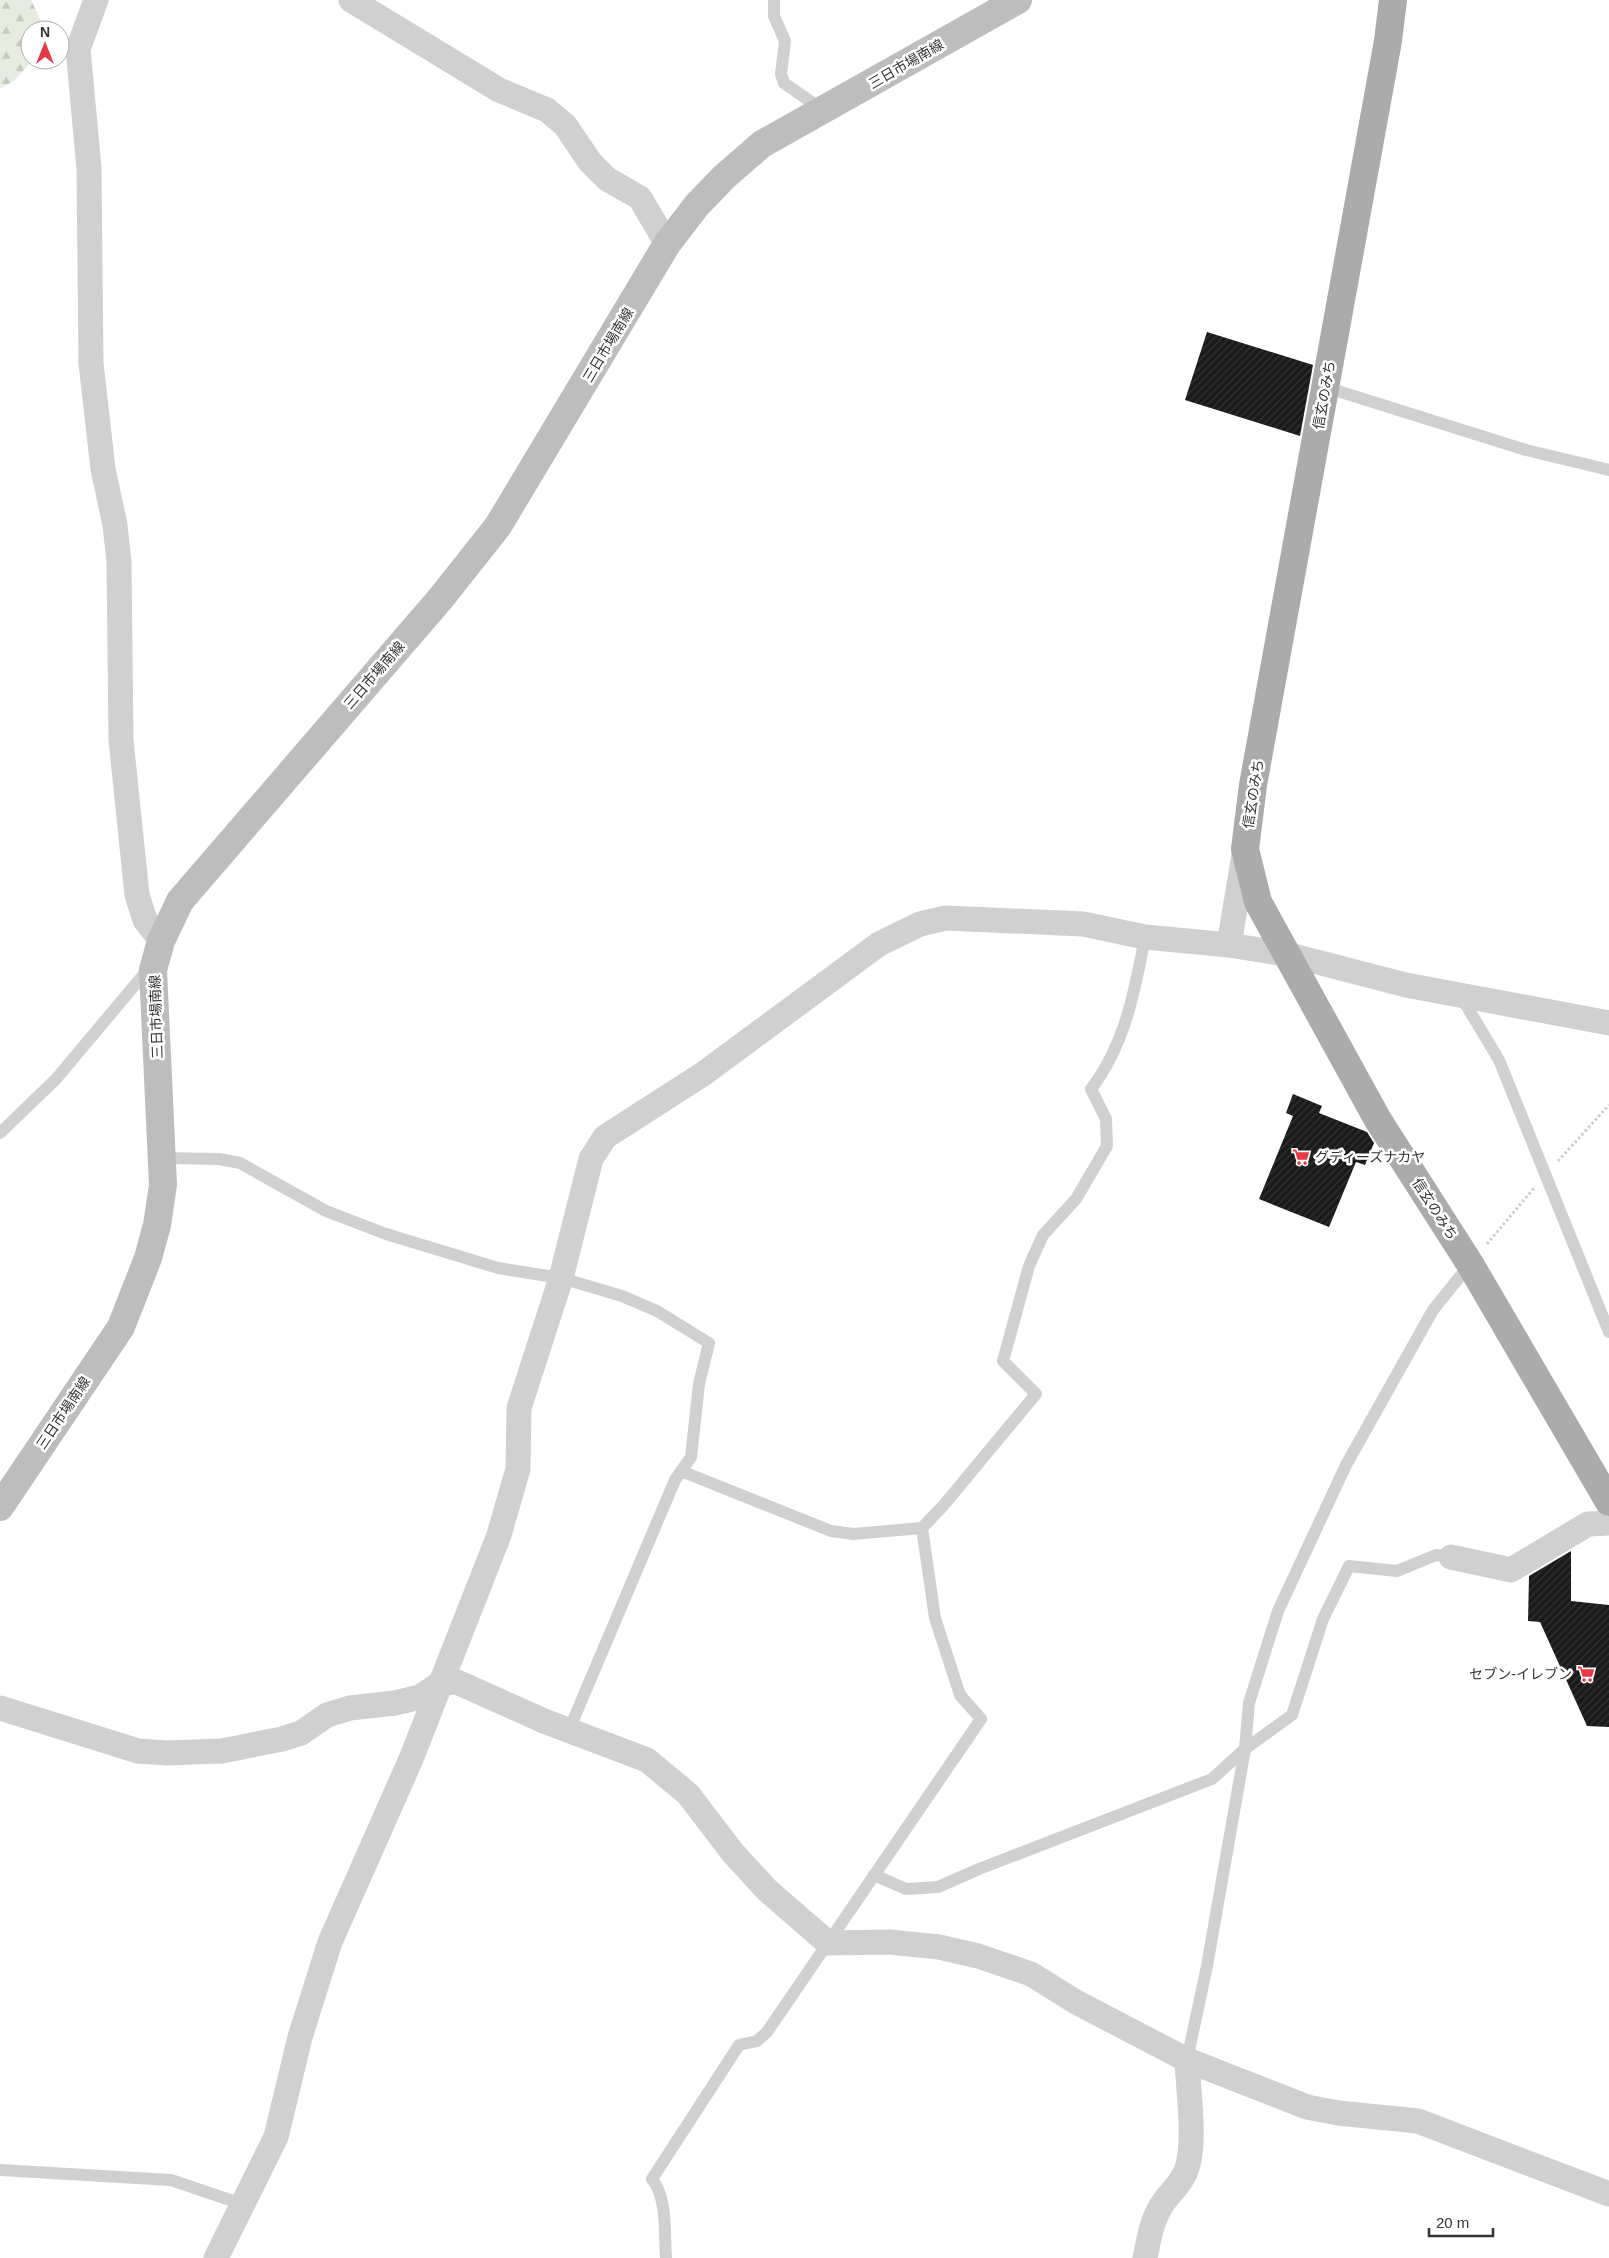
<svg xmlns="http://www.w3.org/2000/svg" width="1609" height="2258" font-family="Helvetica,'Noto Sans JP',sans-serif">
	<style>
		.forest { fill: url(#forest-firs) }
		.building { fill: url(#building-hatch) }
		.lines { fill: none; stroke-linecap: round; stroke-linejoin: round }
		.path { stroke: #cdcdcd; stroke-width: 3; stroke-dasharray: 2.5 2.5; stroke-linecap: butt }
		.service { stroke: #d0d0d0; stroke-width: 12 }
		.minor { stroke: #d0d0d0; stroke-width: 25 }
		.secondary { stroke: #bdbdbd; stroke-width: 28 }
		.primary { stroke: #ababab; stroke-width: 28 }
		.labels { text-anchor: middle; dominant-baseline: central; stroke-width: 5; stroke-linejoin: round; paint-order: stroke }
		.street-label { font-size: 14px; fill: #333; stroke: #fff }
		.poi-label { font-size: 14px; fill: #333; stroke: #fff; text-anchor: start }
	</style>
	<defs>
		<pattern id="forest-firs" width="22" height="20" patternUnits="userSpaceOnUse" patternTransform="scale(1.25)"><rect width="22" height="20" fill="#e6ecdf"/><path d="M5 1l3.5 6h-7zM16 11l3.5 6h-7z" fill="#c6cbc0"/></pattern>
		<pattern id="building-hatch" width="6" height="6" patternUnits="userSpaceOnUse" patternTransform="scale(1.25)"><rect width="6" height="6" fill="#1a1a1a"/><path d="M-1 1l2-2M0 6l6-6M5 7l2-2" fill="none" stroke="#333"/></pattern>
	</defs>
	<rect width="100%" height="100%" fill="#fff"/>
	<polygon class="forest" points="0,0 31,0 45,30 30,30 30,60 33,60 13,82 0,88"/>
	<g class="building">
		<polygon points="1207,332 1313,365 1300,436 1185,400"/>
		<polygon points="1293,1094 1322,1106 1319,1113 1367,1132 1374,1143 1365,1165 1356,1162 1329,1227 1259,1199 1293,1116 1286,1113"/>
		<polygon points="1571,1551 1571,1601 1609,1605 1609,1727 1587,1726 1540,1622 1528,1621 1529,1576"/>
	</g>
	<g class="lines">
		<g class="path">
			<polyline points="1558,1161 1609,1105"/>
			<polyline points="1487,1244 1534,1188"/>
		</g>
		<g class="service">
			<polyline points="774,0 774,16 785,41 781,74 784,83 823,110"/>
			<polyline points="1325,387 1526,450 1609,470"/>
			<polyline points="1460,995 1499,1060 1609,1332"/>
			<polyline points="0,1133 56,1079 145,973 152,971"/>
			<polyline points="161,1158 219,1159 240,1163 326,1211 386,1234 498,1268 561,1278 622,1296 657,1311 709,1343 699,1384 691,1457 675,1480 569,1730"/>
			<polyline points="681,1471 831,1531 853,1534 922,1528"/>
			<polyline points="874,1875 906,1889 938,1887 979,1869 1212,1779 1245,1749 1292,1715 1323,1619 1349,1566 1397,1571 1436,1555 1451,1557"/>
			<polyline points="1187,2060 1207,1966 1245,1749 1249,1703 1278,1611 1346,1465 1433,1310 1470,1264"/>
			<polyline points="0,2170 171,2180 242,2204"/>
			<path d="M666 2258C664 2234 668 2199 652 2179L739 2045 757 2041 767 2032 981 1719 960 1695 935 1618 922 1528 943 1506 1036 1394 1003 1361 1029 1266 1043 1235 1076 1199 1107 1146 1106 1119 1091 1089C1125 1045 1135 990 1145 937"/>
		</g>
		<g class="minor">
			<polyline points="96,0 78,49 89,168 91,363 103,469 115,525 119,562 121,740 137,895 145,920 161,941"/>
			<polyline points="351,0 499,90 547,110 565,125 590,162 607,179 640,198 667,244"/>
			<polyline points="1229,945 1245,849"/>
			<polyline points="1451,1557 1511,1570 1588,1524 1609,1523"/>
			<polyline points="0,1708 138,1751 167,1753 222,1751 282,1739 301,1733 327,1715 350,1708 395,1703 420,1697 441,1683 457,1682 544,1721 647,1760 688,1794 733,1853 767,1890 828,1943 889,1942 939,1947 978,1956 1031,1974 1076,2002 1187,2060 1307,2107 1338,2113 1418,2121 1609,2194"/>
			<polyline points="216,2258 276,2137 300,2037 330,1942 411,1759 499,1535 518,1469 519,1408 561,1278 591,1159 605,1137 703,1074 879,944 920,924 946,918 1083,924 1145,937 1229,945 1286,954 1406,985 1609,1023"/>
			<path d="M1145 2258C1149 2240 1151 2222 1161 2206 1169 2193 1182 2184 1187 2168 1196 2140 1188 2090 1187 2060"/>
		</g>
		<polyline class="secondary" points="0,1507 121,1327 148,1258 157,1225 163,1185 153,970 161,941 180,901 441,598 498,526 667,244 697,205 724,177 762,144 1018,0"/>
		<polyline class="primary" points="1393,0 1388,41 1253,785 1245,849 1258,902 1378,1120 1470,1264 1609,1502"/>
	</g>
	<defs>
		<g id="supermarket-bare" transform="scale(1.35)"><path d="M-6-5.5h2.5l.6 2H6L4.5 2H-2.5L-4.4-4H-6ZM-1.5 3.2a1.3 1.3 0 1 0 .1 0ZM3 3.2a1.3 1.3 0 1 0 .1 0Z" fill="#e63946" stroke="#fff" stroke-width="2.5" paint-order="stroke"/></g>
	</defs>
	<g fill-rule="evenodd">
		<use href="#supermarket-bare" x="1301" y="1157"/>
		<use href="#supermarket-bare" x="1586" y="1674"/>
	</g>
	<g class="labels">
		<g class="street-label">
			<text transform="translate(906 64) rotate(-30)">三日市場南線</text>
			<text transform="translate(608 345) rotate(-59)">三日市場南線</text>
			<text transform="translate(1324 395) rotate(-80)">信玄のみち</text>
			<text transform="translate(374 675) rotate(-49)">三日市場南線</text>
			<text transform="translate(1253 794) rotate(-81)">信玄のみち</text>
			<text transform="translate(156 1017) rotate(-92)">三日市場南線</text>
			<text transform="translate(1435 1209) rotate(57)">信玄のみち</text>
			<text transform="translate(63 1413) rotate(-56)">三日市場南線</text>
		</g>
		<g class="poi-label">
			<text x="1315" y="1157">グディーズナカヤ</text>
			<text x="1572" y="1674" text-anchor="end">セブン-イレブン</text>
		</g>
	</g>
	<g transform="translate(45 45)"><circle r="24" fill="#ffffff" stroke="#adadad"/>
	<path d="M0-4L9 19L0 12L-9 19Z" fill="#e63946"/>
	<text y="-8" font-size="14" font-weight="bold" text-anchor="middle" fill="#333333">N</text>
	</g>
	<path d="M1429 2228v8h64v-8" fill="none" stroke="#333333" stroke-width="2.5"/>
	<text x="1436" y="2228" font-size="15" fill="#333333" stroke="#ffffff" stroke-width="4" paint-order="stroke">20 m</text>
</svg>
